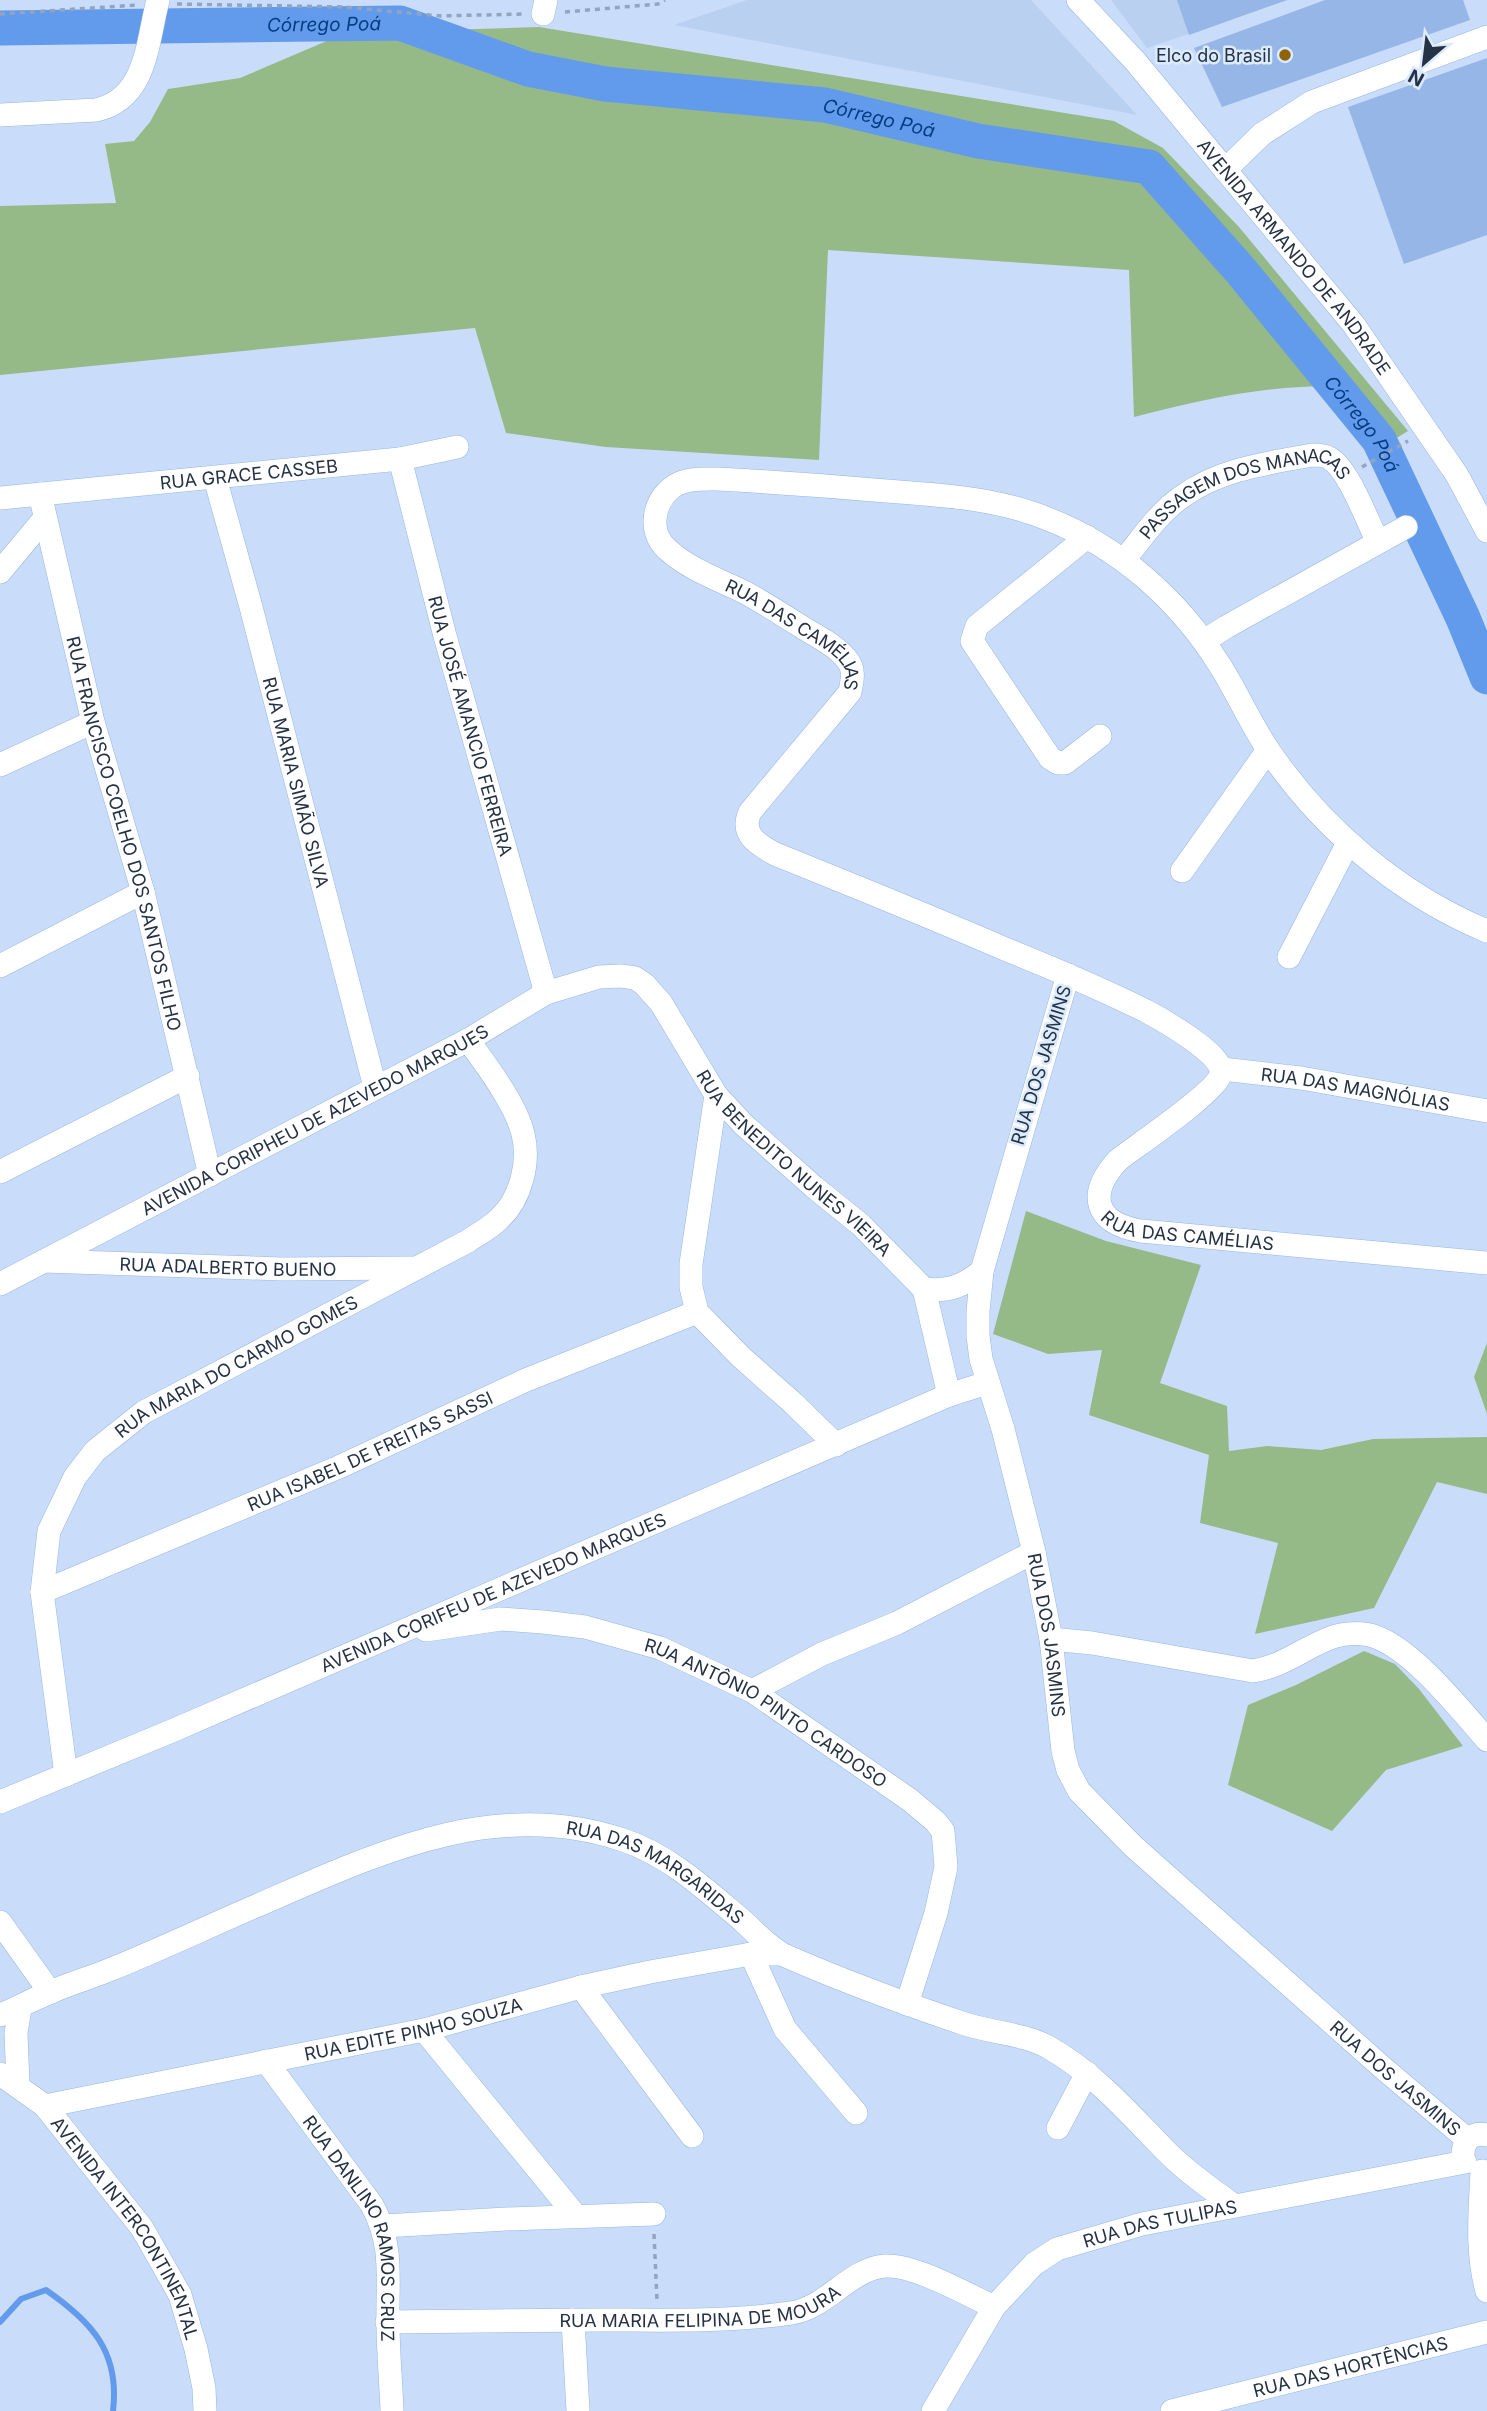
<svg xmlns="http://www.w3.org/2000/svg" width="1487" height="2411" font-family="Inter,sans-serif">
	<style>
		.built { fill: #b9d0f0 }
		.green { fill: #95ba87 }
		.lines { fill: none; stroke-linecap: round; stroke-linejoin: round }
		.stream { stroke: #639bec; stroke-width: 6 }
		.river { stroke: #639bec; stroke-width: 35 }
		.building { fill: #95b6e6 }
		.minor-casing { stroke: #95b5e5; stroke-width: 24 }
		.path { stroke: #92a4be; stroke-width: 3.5; stroke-dasharray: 5 5; stroke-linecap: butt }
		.minor { stroke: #fff; stroke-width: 23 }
		.poi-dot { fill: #8f630a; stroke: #dceafe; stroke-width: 2.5 }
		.labels { text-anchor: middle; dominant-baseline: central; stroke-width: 5; stroke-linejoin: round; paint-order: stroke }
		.poi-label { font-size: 18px; fill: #253245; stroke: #dceafe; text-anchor: end }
		.street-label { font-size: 18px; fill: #253245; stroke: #dceafe }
		.water-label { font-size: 19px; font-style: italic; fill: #053d84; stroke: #dceafe }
	</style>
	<rect width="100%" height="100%" fill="#c9ddfb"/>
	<g class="built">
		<polygon points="747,0 1031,0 1137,115 674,25"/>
		<polygon points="1111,0 1288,0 1147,48"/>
	</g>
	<g class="green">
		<path d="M539 27 1114 121 1163 148 1239 227 1408 431 1374 452 1352 411 1332 386C1262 386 1201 400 1134 417L1129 270 828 250 819 460 606 447 506 433 475 328 0 375V206L116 203 105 144 134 141 150 122 168 89 240 78 329 40 441 30Z"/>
		<polygon points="1026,1211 1106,1241 1201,1265 1160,1383 1227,1406 1229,1451 1267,1446 1321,1450 1373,1439 1487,1437 1487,1494 1437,1482 1374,1608 1255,1634 1278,1543 1200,1523 1209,1455 1089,1415 1102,1350 1048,1354 993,1334"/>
		<polygon points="1487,1343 1487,1414 1474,1377"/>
		<polygon points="1364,1651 1395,1664 1419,1689 1463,1746 1386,1770 1332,1831 1228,1785 1248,1705 1296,1685"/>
	</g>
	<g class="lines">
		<path class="stream" d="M0 2322 21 2299 46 2290C92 2322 120 2352 113 2411"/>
		<path class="river" id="s1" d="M0 28 400 23 528 69 605 84 825 105 978 141 1149 167 1241 271 1379 440 1463 618 1487 677"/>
	</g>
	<g class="building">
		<polygon points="1177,0 1287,0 1189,35"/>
		<polygon points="1325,0 1463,0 1470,20 1222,107 1194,48"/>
		<polygon points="1487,58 1487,235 1404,264 1348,107"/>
	</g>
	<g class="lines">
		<g class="minor-casing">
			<g id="minor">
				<path id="s2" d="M1078 0 1135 61 1354 325 1457 475 1487 531"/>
				<polyline points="543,14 546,0"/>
				<path d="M0 115 96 110C147 99 147 42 158 0"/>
				<polyline points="1225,170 1262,134 1312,102 1487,37"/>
				<path id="s3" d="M400 459 445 636 546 993"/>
				<path id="s4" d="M215 478 251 607 375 1087"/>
				<path id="s5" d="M40 494 93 722 143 892 210 1175"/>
				<path id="s6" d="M0 498 400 459 457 447"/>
				<polyline points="1087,537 977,626 972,641 1050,758 1058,763 1065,763 1100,736"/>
				<path id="s7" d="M1124 560C1142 538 1159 512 1183 496 1220 469 1269 463 1312 455 1318 455 1324 455 1329 458 1349 469 1367 521 1378 542"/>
				<polyline points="0,572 44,519"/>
				<polyline points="1204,641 1226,627 1406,527"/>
				<polyline points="0,765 93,722"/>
				<polyline points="1182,871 1268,750"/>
				<path id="s8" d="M1487 931C1400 895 1322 829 1269 751 1250 723 1237 692 1219 664 1178 599 1119 547 1048 519 997 498 940 495 886 491 830 486 773 482 717 479 704 479 691 478 680 483 654 494 646 531 667 549 688 569 720 580 746 593 766 604 786 617 805 629 820 638 838 647 848 661 855 670 852 681 850 692L750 812C740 834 757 844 775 854 852 885 929 916 1005 949 1052 968 1100 988 1146 1011 1161 1019 1223 1054 1221 1072 1220 1090 1136 1146 1118 1160 1087 1194 1094 1223 1141 1231L1487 1263"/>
				<polyline points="1289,957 1348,843"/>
				<polyline points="0,966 143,892"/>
				<path id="s9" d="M1068 975 982 1271 978 1311V1336L981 1359 1003 1429 1034 1552 1051 1639 1063 1751 1068 1770 1079 1791 1133 1846 1213 1917 1383 2068 1467 2139"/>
				<path id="s10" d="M1222 1069 1301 1078 1487 1111"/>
				<polyline points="716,1095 691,1264 691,1287 697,1312 741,1357 793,1403 836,1445"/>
				<polyline points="0,1172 188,1076"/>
				<path id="s11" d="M44 1261 282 1269 412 1268"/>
				<path id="s12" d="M0 1284 468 1040 546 993 599 977 621 976 635 978 644 984 661 1003 716 1095 744 1125 814 1187 861 1225 924 1289C949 1292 963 1286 982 1271"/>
				<polyline points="924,1289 949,1395"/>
				<path id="s13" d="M42 1592 339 1467 526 1380 697 1312"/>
				<path id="s14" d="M426 1630 501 1619 543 1622 585 1627 660 1648 752 1691 910 1800 935 1821 943 1831 946 1867 936 1913 907 2004"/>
				<path d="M1051 1639 1092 1643 1253 1671C1285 1666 1304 1647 1333 1637 1345 1633 1363 1632 1376 1637 1414 1651 1460 1709 1487 1740"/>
				<polyline points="752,1691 822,1654 897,1623 1034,1552"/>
				<path id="s15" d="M66 1775 42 1592 49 1531 75 1477 95 1451 144 1412 468 1241C478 1234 490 1228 499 1219 521 1199 530 1162 523 1134 516 1104 486 1065 468 1040"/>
				<path id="s16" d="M0 1802 174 1730 949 1395 987 1383"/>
				<polyline points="0,1922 50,1992"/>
				<polyline points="751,1954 785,2029 856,2113"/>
				<polyline points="581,1987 692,2136"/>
				<path id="s17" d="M0 2015C18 2008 33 1999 51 1992 70 1983 90 1978 109 1970 159 1950 207 1927 256 1906 374 1855 493 1796 623 1840 669 1855 706 1890 743 1921 756 1933 770 1949 786 1956 843 1981 903 2003 962 2023 991 2033 1022 2033 1048 2047 1094 2073 1127 2111 1163 2148 1184 2170 1209 2187 1233 2205"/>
				<polyline points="424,2030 576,2216"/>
				<path id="s18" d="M266 2061 372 2205C394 2246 387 2278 388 2323 388 2352 391 2382 392 2411"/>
				<path id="s19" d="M0 2074 45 2106 142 2228 180 2295 196 2349 204 2388 205 2411"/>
				<polyline points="18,2085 16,2033 20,2008"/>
				<path id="s20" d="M45 2106 424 2030 581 1987 650 1972 751 1954H781"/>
				<polyline points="1058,2128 1087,2073"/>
				<path d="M1463 2153C1464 2139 1473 2132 1487 2135"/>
				<path d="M1482 2171C1480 2212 1476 2251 1487 2291"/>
				<polyline points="383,2226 506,2219 654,2214"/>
				<polyline points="573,2320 578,2411"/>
				<path id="s21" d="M387 2322C458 2321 529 2320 600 2320 663 2320 729 2322 791 2313 827 2308 849 2269 885 2266 914 2264 968 2295 994 2307"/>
				<path id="s22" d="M933 2411 994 2307 1034 2264 1057 2249 1142 2224 1465 2162"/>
				<path id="s23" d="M1172 2411 1487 2332"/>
			</g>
		</g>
		<g class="path">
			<polyline points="177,4 345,7 441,16 522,14"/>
			<polyline points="565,12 658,4 665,0"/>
			<polyline points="0,14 138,5"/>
			<polyline points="1362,467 1408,441"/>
			<polyline points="654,2234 657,2300"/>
		</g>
		<use href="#minor" class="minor"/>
	</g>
	<circle class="poi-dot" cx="1285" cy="55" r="7"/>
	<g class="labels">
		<g class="poi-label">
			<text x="1271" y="55">Elco do Brasil</text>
		</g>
		<g class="street-label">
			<text stroke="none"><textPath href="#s2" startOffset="336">AVENIDA ARMANDO DE ANDRADE</textPath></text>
			<text stroke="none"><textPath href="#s6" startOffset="250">RUA GRACE CASSEB</textPath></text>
			<text stroke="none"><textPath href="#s7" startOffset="149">PASSAGEM DOS MANACAS</textPath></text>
			<text stroke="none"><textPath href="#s8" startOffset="1223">RUA DAS CAMÉLIAS</textPath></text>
			<text stroke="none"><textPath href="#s3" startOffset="276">RUA JOSÉ AMANCIO FERREIRA</textPath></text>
			<text stroke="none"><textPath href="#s4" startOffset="315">RUA MARIA SIMÃO SILVA</textPath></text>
			<text stroke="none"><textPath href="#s5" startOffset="350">RUA FRANCISCO COELHO DOS SANTOS FILHO</textPath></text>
			<text transform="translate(1041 1065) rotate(-73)">RUA DOS JASMINS</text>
			<text stroke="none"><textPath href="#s10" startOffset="135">RUA DAS MAGNÓLIAS</textPath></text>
			<text stroke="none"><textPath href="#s12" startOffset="355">AVENIDA CORIPHEU DE AZEVEDO MARQUES</textPath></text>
			<text stroke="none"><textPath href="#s12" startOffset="957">RUA BENEDITO NUNES VIEIRA</textPath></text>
			<text stroke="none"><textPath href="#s8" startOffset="2310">RUA DAS CAMÉLIAS</textPath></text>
			<text stroke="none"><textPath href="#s11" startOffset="184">RUA ADALBERTO BUENO</textPath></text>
			<text stroke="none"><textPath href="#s15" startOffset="504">RUA MARIA DO CARMO GOMES</textPath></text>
			<text stroke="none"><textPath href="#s13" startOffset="357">RUA ISABEL DE FREITAS SASSI</textPath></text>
			<text stroke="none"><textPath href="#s16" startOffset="536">AVENIDA CORIFEU DE AZEVEDO MARQUES</textPath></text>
			<text stroke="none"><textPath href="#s9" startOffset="681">RUA DOS JASMINS</textPath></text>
			<text stroke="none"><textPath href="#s14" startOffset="362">RUA ANTÔNIO PINTO CARDOSO</textPath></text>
			<text stroke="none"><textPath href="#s17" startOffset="704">RUA DAS MARGARIDAS</textPath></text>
			<text stroke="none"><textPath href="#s20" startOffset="376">RUA EDITE PINHO SOUZA</textPath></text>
			<text stroke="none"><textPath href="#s9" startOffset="1269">RUA DOS JASMINS</textPath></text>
			<text stroke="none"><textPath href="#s22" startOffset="313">RUA DAS TULIPAS</textPath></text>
			<text stroke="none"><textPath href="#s19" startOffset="203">AVENIDA INTERCONTINENTAL</textPath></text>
			<text stroke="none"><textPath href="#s18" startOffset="194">RUA DANLINO RAMOS CRUZ</textPath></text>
			<text stroke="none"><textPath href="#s21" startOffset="315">RUA MARIA FELIPINA DE MOURA</textPath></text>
			<text stroke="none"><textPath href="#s23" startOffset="184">RUA DAS HORTÊNCIAS</textPath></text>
		</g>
		<g class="water-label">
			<text stroke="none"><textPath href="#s1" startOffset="324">Córrego Poá</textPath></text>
			<text stroke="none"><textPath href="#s1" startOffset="891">Córrego Poá</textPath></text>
			<text stroke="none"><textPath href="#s1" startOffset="1500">Córrego Poá</textPath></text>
		</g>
	</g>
	<g transform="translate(1424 63) rotate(208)" stroke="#dceafe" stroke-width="5" paint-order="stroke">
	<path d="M0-5L12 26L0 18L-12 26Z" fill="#253245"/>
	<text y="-10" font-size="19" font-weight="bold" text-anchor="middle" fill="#253245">N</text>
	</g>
</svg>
